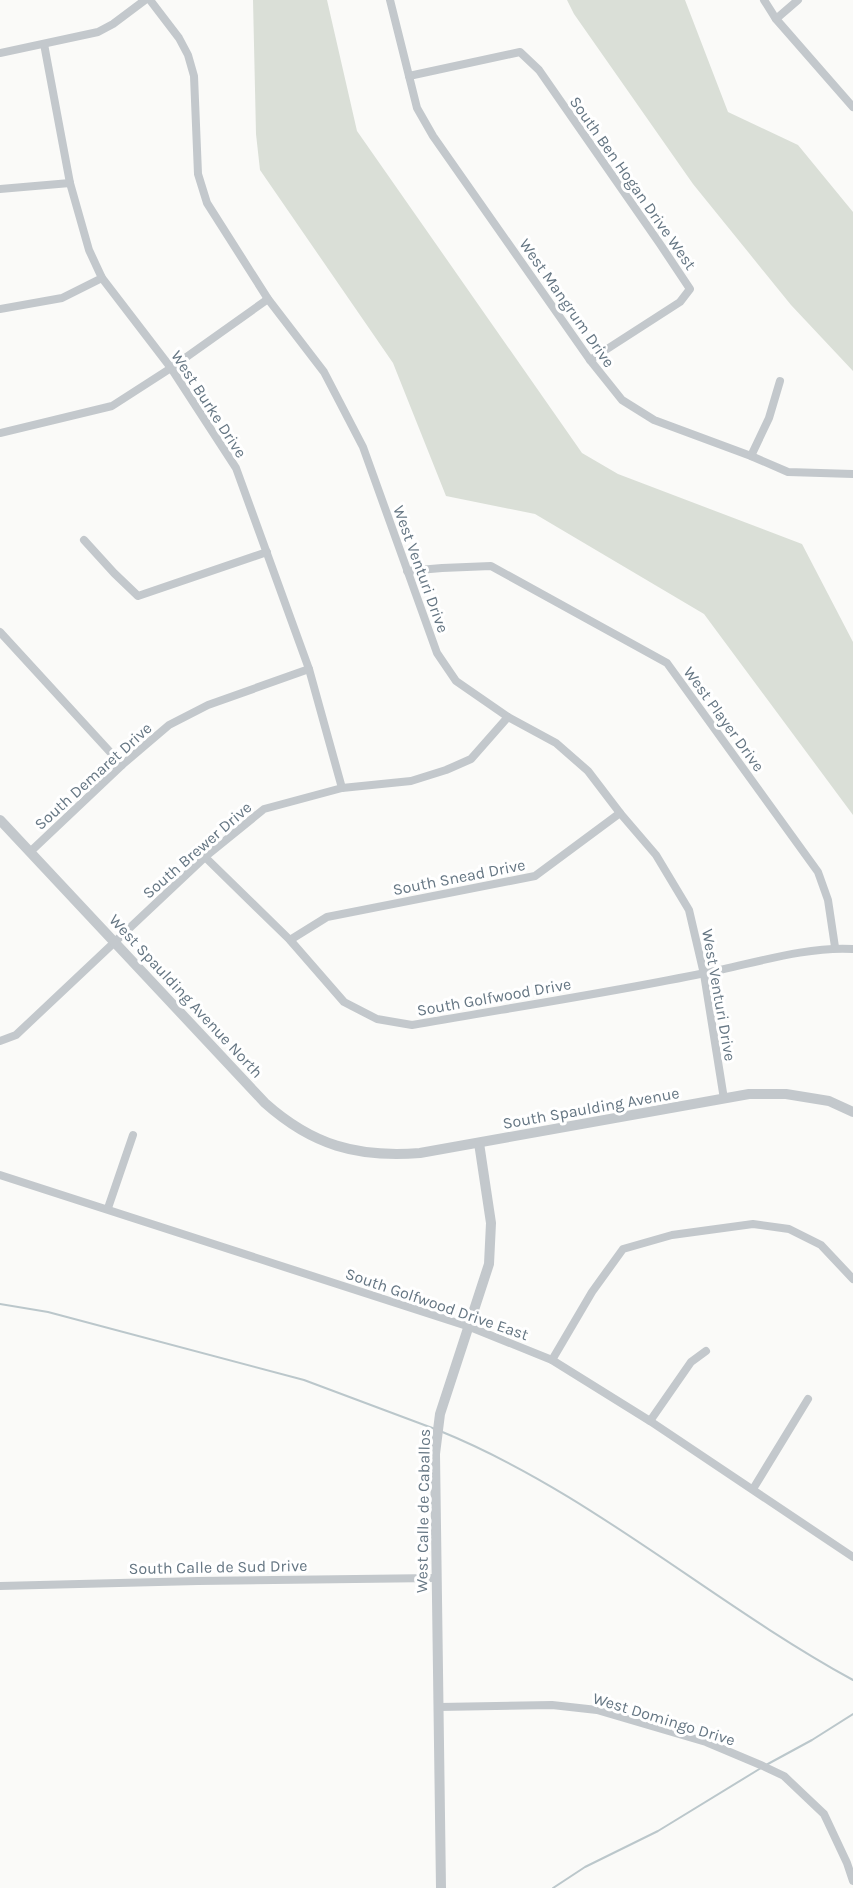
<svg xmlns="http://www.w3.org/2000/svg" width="853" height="1888" font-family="Karla,sans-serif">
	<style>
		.green { fill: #dadfd7 }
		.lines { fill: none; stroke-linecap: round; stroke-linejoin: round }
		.stream { stroke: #bbc7cb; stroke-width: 2 }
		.minor { stroke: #c3c8cc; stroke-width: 8 }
		.tertiary { stroke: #c3c8cc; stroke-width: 10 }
		.labels { text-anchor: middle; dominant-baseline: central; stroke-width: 6; stroke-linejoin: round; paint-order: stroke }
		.street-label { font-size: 16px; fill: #657683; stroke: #fff }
	</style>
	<rect width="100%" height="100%" fill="#fafaf8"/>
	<g class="green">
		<polygon points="253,0 327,0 357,131 582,453 618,474 802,544 853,642 853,815 704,614 535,514 446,496 393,363 260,170 256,134"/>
		<polygon points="567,0 685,0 728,112 798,145 853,212 853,371 791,305 693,184 574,14"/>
	</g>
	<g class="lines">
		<g class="stream">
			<polyline points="0,1304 48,1312 304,1380 435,1429"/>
			<path d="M440 1431C590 1492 712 1603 853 1680"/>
			<polyline points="766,1765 812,1740 853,1714"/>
			<polyline points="553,1888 585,1867 658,1831 761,1768"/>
		</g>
		<g class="minor">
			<polyline points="150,0 179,38 188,55 194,76 198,174 207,203 268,299 324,372 363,447 437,653 456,681 508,717 556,743 588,771 620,813 656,855 689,910 704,974 724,1099"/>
			<polyline points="390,0 417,108 433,136 590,360 622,400 654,420 751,456 788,472 853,474"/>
			<polyline points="764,0 776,19 853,107"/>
			<polyline points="776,19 798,0"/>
			<polyline points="44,44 70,183 89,250 102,278 171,368 236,468 309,669 342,788"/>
			<polyline points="0,53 98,32 113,24 145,0"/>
			<polyline points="409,76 520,52 539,70 660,244 690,289 680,302 590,360"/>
			<polyline points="0,189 70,183"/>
			<polyline points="0,309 62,298 102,278"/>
			<polyline points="0,433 112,406 171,368 268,299"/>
			<polyline points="751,456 769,418 780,381"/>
			<polyline points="84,540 114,573 138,596 267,552"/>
			<polyline points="407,571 442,568 491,566 667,663 818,872 828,900 835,947"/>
			<polyline points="0,632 122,765"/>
			<polyline points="30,852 122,765 169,725 208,705 309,669"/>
			<path d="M205 857 290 940 344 1002 377 1019 412 1025C509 1008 608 993 705 973 752 964 806 946 853 949"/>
			<polyline points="290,940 327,917 535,876 620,813"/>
			<polyline points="0,1041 16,1035 205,857 264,809 342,788 411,781 446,770 471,759 508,717"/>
			<polyline points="0,1175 470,1327 552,1360 650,1421 853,1557"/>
			<polyline points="108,1208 133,1135"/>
			<polyline points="552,1360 592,1292 623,1249 672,1235 753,1224 789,1229 821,1245 853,1279"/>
			<polyline points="650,1421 691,1362 706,1351"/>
			<polyline points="753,1489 808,1399"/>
			<polyline points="0,1586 198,1581 436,1578"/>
			<polyline points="439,1707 552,1705 597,1710 706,1742 763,1766 784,1776 824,1814 847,1863 853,1881"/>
		</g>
		<g class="tertiary">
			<path d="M0 820 265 1103C312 1145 357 1158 420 1153L749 1094H786L829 1101 853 1112"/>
			<polyline points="441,1888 435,1454 440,1414 489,1264 491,1223 479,1143"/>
		</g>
	</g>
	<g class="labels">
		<g class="street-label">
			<text transform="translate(633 183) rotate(55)">South Ben Hogan Drive West</text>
			<text transform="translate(567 303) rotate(55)">West Mangrum Drive</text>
			<text transform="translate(209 404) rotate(57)">West Burke Drive</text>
			<text transform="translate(421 569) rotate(70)">West Venturi Drive</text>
			<text transform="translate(724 719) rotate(54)">West Player Drive</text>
			<text transform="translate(93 776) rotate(-42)">South Demaret Drive</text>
			<text transform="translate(197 850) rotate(-41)">South Brewer Drive</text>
			<text transform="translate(459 877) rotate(-11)">South Snead Drive</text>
			<text transform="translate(719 995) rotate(80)">West Venturi Drive</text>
			<text transform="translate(186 996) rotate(47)">West Spaulding Avenue North</text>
			<text transform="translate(494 997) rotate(-10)">South Golfwood Drive</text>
			<text transform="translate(591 1108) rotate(-10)">South Spaulding Avenue</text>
			<text transform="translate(437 1304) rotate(19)">South Golfwood Drive East</text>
			<text transform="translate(423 1511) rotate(-89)">West Calle de Caballos</text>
			<text transform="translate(218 1567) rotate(-1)">South Calle de Sud Drive</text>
			<text transform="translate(664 1719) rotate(17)">West Domingo Drive</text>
		</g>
	</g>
</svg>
